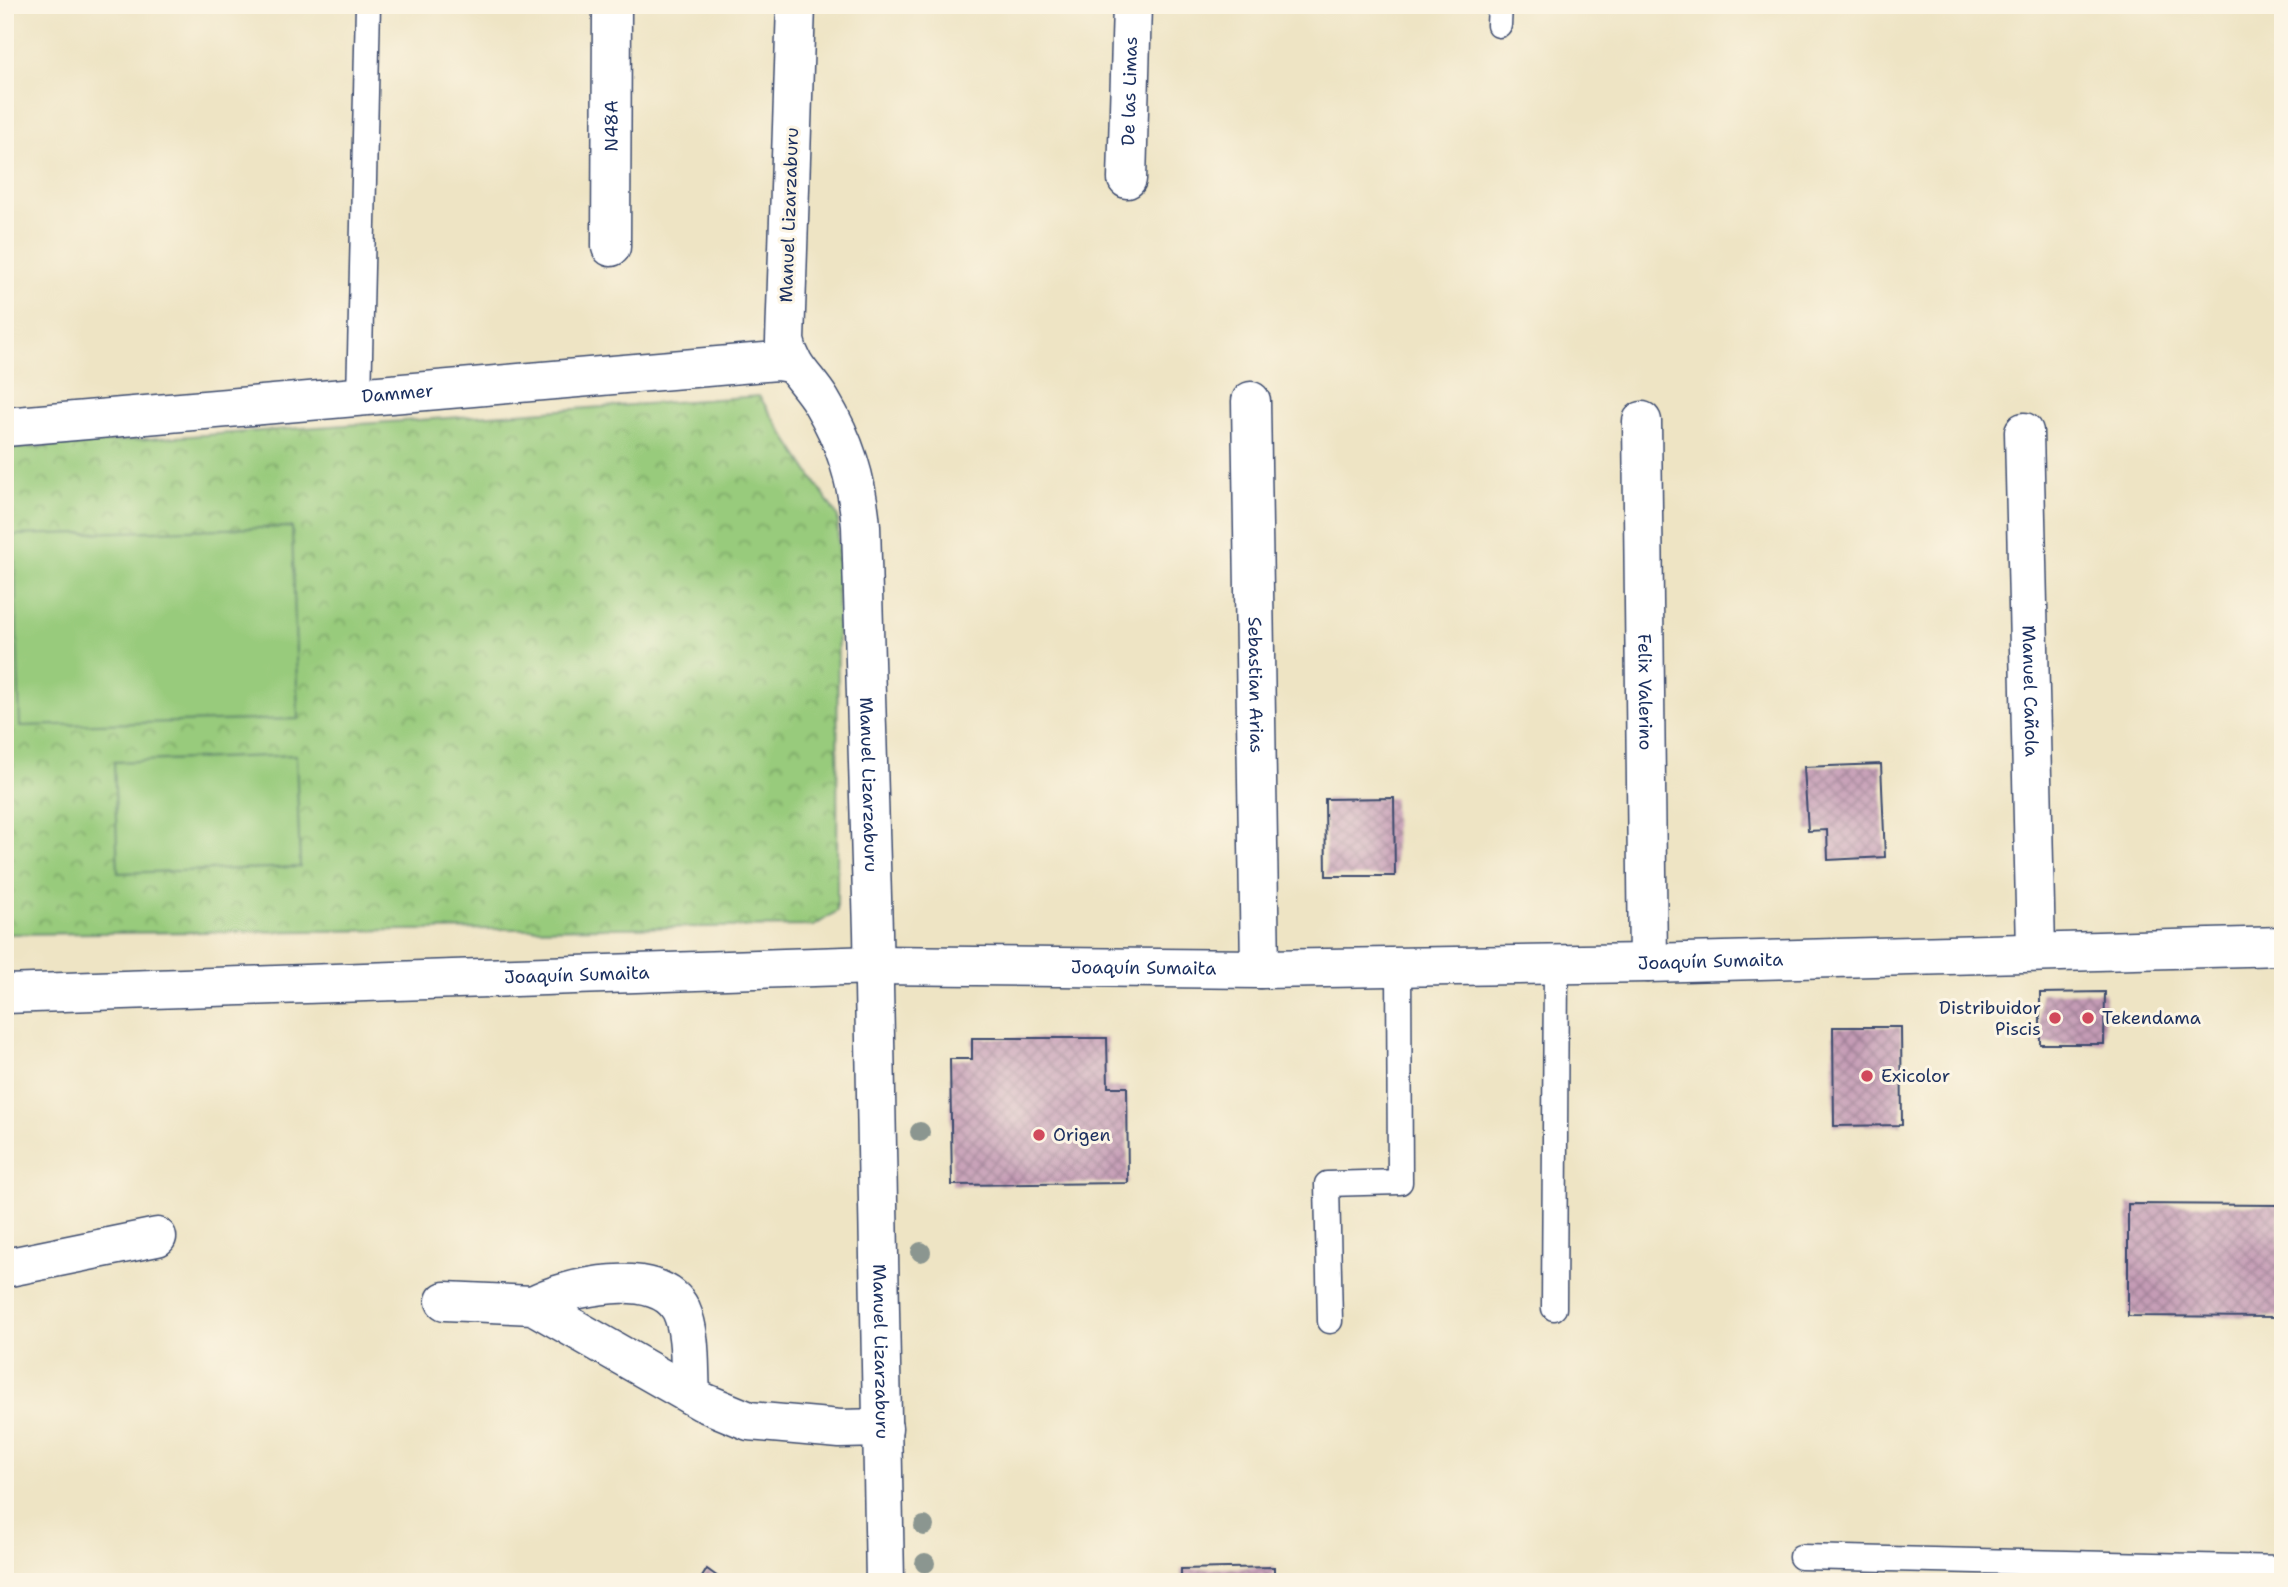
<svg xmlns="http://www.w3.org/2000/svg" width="2288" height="1587" font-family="'Shantell Sans',sans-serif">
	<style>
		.park { fill: url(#park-crowns); stroke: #5a7d6c; stroke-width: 2 }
		.pitch { fill: #98cb7b; stroke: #5a7d6c; stroke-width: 2 }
		.building { fill: url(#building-cross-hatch) }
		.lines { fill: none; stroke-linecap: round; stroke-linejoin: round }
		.lane-casing { stroke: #3b4a6d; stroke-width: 27 }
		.street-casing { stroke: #3b4a6d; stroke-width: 41 }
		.lane { stroke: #fff; stroke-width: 24 }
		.street { stroke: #fff; stroke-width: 38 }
		.tree { fill: #8b9690 }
		.poi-dot { fill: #d1495b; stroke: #fcf5e5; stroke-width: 2.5 }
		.labels { text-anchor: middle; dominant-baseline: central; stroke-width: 6; stroke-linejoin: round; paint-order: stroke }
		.street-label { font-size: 18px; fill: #1b2f5e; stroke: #fcf5e5 }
		.poi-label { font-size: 18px; fill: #1b2f5e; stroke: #fcf5e5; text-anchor: start }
	</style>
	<defs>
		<pattern id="park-crowns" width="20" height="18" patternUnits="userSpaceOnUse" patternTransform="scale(1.75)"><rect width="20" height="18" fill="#98cb7b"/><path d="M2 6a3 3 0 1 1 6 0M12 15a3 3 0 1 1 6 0" fill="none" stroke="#7ba568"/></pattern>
		<pattern id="building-cross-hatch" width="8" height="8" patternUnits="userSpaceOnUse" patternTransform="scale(1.75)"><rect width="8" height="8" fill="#c49bb5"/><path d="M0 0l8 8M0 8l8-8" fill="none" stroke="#9e7f96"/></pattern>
	</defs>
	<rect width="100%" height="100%" fill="#fcf5e5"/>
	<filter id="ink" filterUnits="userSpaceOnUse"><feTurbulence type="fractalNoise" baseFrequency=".0143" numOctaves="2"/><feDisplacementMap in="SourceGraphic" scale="14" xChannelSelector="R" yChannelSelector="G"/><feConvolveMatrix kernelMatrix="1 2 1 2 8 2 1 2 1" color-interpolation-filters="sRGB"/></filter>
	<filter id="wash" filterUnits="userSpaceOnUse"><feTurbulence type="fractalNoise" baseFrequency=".00686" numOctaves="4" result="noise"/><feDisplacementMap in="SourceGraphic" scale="28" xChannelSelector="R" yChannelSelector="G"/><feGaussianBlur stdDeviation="1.57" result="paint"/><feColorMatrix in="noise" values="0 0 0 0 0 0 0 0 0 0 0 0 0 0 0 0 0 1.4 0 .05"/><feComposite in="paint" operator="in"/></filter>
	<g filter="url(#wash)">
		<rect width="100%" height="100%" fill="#eee4c4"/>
		<polygon class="park" points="759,396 838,517 837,911 814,926 5,934 5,449"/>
		<g class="pitch">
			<polygon points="292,527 298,719 20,726 14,535"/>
			<polygon points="296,755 300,867 118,873 114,762"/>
		</g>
		<g id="blocks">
			<g class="building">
				<polygon points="1881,764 1885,857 1828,860 1827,830 1808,831 1804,767"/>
				<polygon points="1394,798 1395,876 1326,876 1325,799"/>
				<polygon points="2105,992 2104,1044 2040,1044 2040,993"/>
				<polygon points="1833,1027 1901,1027 1902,1125 1834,1126"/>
				<polygon points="972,1038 1107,1038 1108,1087 1127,1087 1128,1183 952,1185 950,1059 972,1059"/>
				<polygon points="2128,1204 2279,1205 2279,1317 2128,1316"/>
				<polygon points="1274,1567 1274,1582 1181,1582 1181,1569"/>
				<polygon points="707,1569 725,1582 699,1582"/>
			</g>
		</g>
	</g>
	<g filter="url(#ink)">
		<use href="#blocks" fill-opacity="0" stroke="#3b4a6d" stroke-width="2"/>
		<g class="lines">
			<g class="lane-casing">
				<g id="lane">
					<polyline points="1499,25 1500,5"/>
					<polyline points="359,399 368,5"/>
					<polyline points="1554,1308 1556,965"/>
					<polyline points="1330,1321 1327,1184 1400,1182 1399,967"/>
					<polyline points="1801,1557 2283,1568"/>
				</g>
			</g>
			<g class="street-casing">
				<g id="street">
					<path id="s1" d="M796 5 785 341C791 369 806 377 821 401 845 441 857 479 861 526L873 931 885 1582"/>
					<path id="s2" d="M1127 179 1132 5"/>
					<path id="s3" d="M611 247 612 5"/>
					<path id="s4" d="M1251 401 1260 969"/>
					<path id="s5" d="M1642 421 1648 963"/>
					<path id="s6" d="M5 427 777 361 790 363"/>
					<path id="s7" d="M2024 432 2036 950"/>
					<path id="s8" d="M5 994 874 965 1260 969 1648 963 2283 946"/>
					<polyline points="5,1268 157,1237"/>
					<polyline points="445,1301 533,1305 703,1402 749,1421 840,1429 883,1428"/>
					<path d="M533 1305C566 1287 660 1266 681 1310 692 1334 689 1369 691 1395"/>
				</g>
			</g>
			<use href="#lane" class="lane"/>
			<use href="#street" class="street"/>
		</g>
		<g class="tree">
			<circle cx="920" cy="1132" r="10"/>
			<circle cx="921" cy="1252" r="10"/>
			<circle cx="924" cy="1526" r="10"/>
			<circle cx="925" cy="1563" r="10"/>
		</g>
	</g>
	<g class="poi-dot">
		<circle cx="2055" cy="1018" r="7"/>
		<circle cx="2088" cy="1018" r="7"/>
		<circle cx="1867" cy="1076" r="7"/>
		<circle cx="1039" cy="1135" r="7"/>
	</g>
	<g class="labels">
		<g class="street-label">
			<text stroke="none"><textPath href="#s2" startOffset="88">De las Limas</textPath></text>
			<text stroke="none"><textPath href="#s3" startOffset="121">N48A</textPath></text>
			<text transform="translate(789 215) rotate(-88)">Manuel Lizarzaburu</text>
			<text stroke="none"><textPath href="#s6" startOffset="394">Dammer</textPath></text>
			<text stroke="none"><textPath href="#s4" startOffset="284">Sebastian Arias</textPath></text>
			<text stroke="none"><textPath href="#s7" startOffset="259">Manuel Cañola</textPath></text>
			<text stroke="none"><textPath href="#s5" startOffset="271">Felix Valerino</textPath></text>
			<text stroke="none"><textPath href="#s1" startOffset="798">Manuel Lizarzaburu</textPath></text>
			<text stroke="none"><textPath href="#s8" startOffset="1706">Joaquín Sumaita</textPath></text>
			<text stroke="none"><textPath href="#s8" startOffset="1139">Joaquín Sumaita</textPath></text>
			<text stroke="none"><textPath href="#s8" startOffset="572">Joaquín Sumaita</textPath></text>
			<text stroke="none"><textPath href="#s1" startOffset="1365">Manuel Lizarzaburu</textPath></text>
		</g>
		<g class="poi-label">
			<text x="2041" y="1008" text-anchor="end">Distribuidor<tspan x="2041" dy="21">Piscis</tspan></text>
			<text x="2102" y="1018">Tekendama</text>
			<text x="1881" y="1076">Exicolor</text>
			<text x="1053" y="1135">Origen</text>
		</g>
	</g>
	<rect width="2288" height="1587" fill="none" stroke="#fcf5e5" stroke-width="28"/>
</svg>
